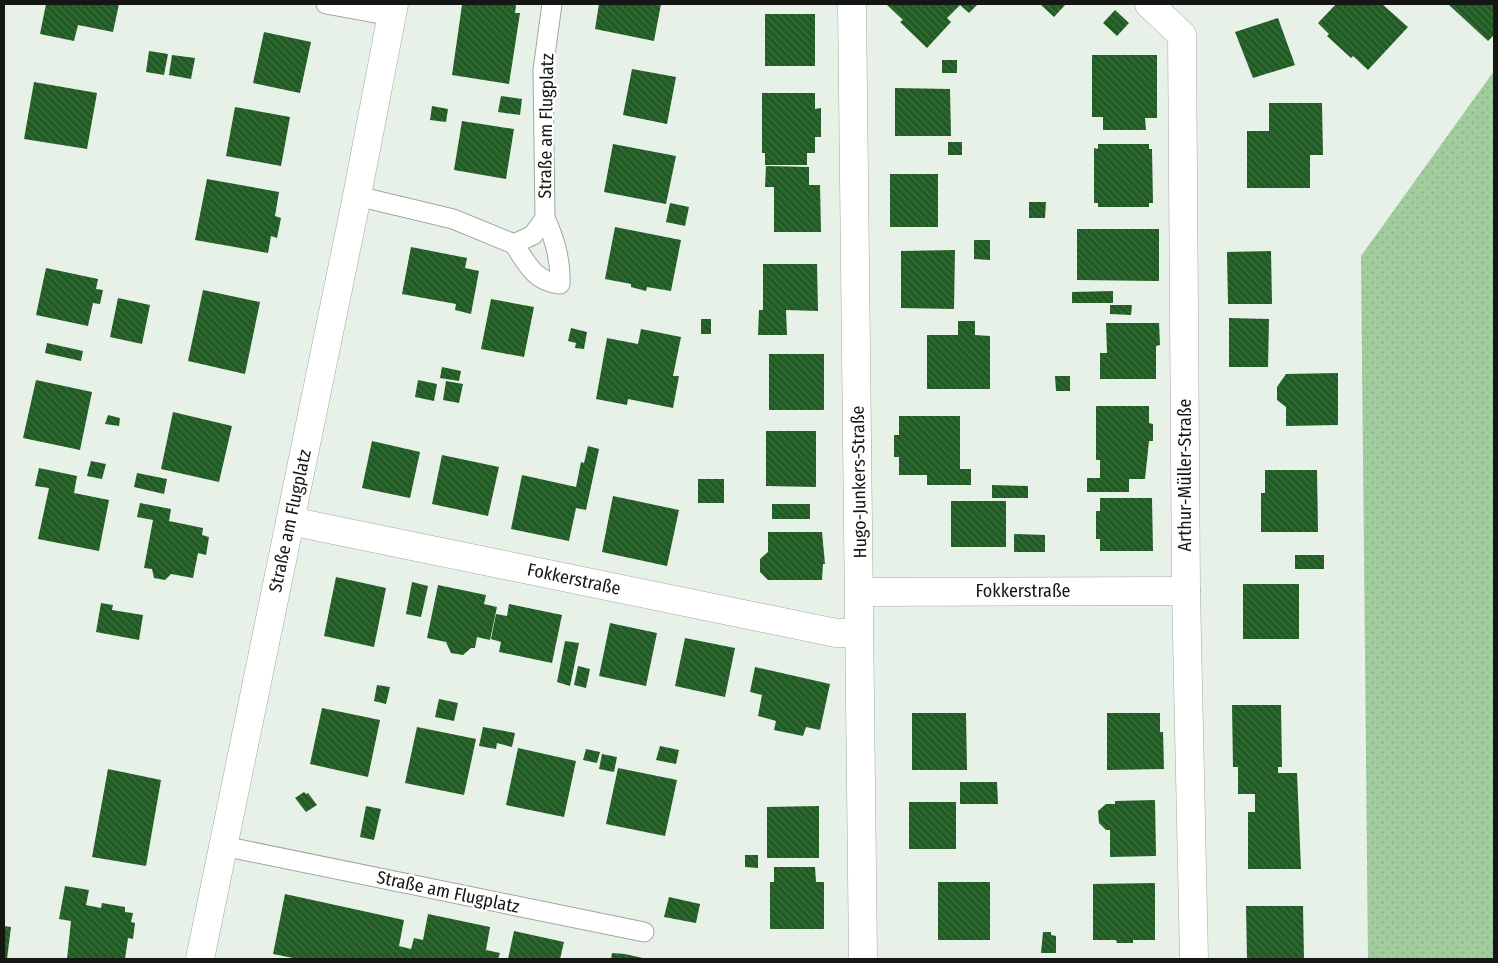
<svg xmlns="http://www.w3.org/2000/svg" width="1498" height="963" font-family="'Fira Sans Condensed',sans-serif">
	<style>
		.green { fill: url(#green-dots) }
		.building { fill: url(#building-back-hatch) }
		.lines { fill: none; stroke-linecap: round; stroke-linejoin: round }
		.service-casing { stroke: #9fa89f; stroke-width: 21 }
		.minor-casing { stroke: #9fa89f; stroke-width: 29 }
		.service { stroke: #fff; stroke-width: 19 }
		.minor { stroke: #fff; stroke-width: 28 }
		.labels { text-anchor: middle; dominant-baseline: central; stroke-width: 5; stroke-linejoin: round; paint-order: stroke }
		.street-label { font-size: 18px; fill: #141714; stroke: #fff }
	</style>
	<defs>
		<pattern id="green-dots" width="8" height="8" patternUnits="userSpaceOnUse" patternTransform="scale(1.25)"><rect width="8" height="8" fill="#a0cc9e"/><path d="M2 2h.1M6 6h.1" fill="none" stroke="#89ae87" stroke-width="1.8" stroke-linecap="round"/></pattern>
		<pattern id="building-back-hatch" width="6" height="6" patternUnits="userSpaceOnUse" patternTransform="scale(1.25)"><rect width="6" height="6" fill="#1f5b22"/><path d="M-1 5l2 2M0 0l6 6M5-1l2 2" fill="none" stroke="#3e6e40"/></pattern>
	</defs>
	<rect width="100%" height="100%" fill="#e8f1e7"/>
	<polygon class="green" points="1494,71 1494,959 1368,959 1361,256"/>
	<g class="building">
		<polygon points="46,4 119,4 113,32 78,25 74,41 40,34"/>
		<polygon points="469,4 515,4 516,6 515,13 520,13 509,84 452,75 462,5"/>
		<polygon points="599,4 661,4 654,41 595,29"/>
		<polygon points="886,4 978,4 969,13 960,5 947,18 951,22 927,48 900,22 903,20"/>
		<polygon points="1040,4 1066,4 1054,17"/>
		<polygon points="1336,4 1382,4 1408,27 1368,70 1353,56 1351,58 1327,36 1329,34 1318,23"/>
		<polygon points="1448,4 1494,4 1494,35 1488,41"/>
		<polygon points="1115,10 1129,23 1117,36 1103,23"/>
		<rect x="765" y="14" width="50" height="52"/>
		<polygon points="1278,18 1295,65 1253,78 1235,32"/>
		<polygon points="264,32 311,42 300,93 253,83"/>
		<polygon points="149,51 168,54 164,75 146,72"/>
		<polygon points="172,55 195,58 191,79 169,75"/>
		<polygon points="1092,55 1157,55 1157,118 1145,118 1146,130 1103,130 1103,117 1092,117"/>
		<rect x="942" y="60" width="15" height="13"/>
		<polygon points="632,69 676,77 667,124 623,115"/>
		<polygon points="34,82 97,93 87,149 24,139"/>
		<polygon points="895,88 950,89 951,136 895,136"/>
		<polygon points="762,93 815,93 815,109 821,108 821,137 815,137 815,153 807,153 807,165 765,165 765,153 762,153"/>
		<polygon points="501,96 522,99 520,115 498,112"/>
		<polygon points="1269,103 1322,103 1323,155 1310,155 1310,188 1247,188 1247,131 1269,131"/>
		<polygon points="432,106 448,109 446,122 430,120"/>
		<polygon points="235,107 290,117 281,166 226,156"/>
		<polygon points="462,121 514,129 506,179 454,170"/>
		<rect x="948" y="142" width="14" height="13"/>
		<polygon points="613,144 676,156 666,204 604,192"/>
		<polygon points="1098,144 1149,144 1149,149 1152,149 1153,203 1149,203 1149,207 1098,207 1098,203 1094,203 1094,148 1098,149"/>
		<polygon points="766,166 809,167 809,185 820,185 821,232 774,232 774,187 765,187"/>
		<rect x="890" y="174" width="48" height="53"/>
		<polygon points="207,179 279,192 275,216 281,218 277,238 271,236 268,253 195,240"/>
		<polygon points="1029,202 1046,202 1045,218 1029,218"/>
		<polygon points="670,203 689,207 685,226 666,222"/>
		<polygon points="615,227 681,240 671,291 647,287 646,291 631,287 631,284 605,279"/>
		<polygon points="1077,229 1159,229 1159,281 1077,280"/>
		<polygon points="974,240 990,240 990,260 974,259"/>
		<polygon points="411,247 467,258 465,268 479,271 471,314 455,310 456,304 402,294"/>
		<polygon points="955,250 954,309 901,308 901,251"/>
		<polygon points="1271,251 1272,304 1228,304 1227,252"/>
		<polygon points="763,264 817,264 818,311 786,310 787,335 758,335 759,310 763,310"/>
		<polygon points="46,268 98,279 96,289 103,290 100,304 93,303 88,326 36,315"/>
		<polygon points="203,290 260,302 245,374 188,361"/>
		<polygon points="1113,291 1113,303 1072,303 1072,292"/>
		<polygon points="118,298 150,305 142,344 110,337"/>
		<polygon points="491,299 534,307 524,357 481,349"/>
		<polygon points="1110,305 1132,305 1131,315 1110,314"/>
		<polygon points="1229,318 1269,319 1268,367 1229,367"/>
		<rect x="701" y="319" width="10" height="15"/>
		<polygon points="958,321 975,321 975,335 990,336 990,389 927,389 927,335 958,335"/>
		<polygon points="1106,323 1159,323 1160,345 1156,346 1156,379 1100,379 1100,353 1107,353"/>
		<polygon points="571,328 587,332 584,349 575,348 576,343 568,341"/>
		<polygon points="641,329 681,337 673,376 679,376 673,408 628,399 627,405 596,399 607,338 638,344"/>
		<polygon points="47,343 83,351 81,361 45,353"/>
		<rect x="769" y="354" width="55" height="56"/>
		<polygon points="442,367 461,371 459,381 440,378"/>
		<polygon points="1338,373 1338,425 1286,426 1286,407 1277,400 1277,387 1286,374"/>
		<polygon points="1055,376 1070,376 1070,391 1056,391"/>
		<polygon points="36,380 92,392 80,450 23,438"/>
		<polygon points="418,380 437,384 434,401 415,397"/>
		<polygon points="446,381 463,384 459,403 443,400"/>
		<polygon points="1096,406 1149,406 1149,423 1153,424 1153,441 1149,441 1145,479 1129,479 1129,492 1087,492 1087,478 1100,478 1100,460 1096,460"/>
		<polygon points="173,412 232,426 219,482 161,469"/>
		<polygon points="108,415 120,418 119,426 105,424"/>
		<polygon points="899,416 960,416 960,469 971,469 971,485 927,485 927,475 899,475 899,457 894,457 894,435 899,435"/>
		<polygon points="766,431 816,431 816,487 766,486"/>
		<polygon points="372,441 420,452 410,498 362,488"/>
		<polygon points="588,446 599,449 586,510 576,508 569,541 511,529 522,475 576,487 581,462 584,463"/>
		<polygon points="442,455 499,467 488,516 432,504"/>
		<polygon points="91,461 106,464 102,479 87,476"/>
		<polygon points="39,468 77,476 74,493 109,500 99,551 38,539 49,488 35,486"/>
		<polygon points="1265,470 1317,470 1318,532 1261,532 1261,493 1265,493"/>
		<polygon points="137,473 167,479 164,494 134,487"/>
		<rect x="698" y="479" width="26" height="24"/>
		<polygon points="992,485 1028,486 1028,498 992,498"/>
		<polygon points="613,496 679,510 667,566 602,552"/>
		<polygon points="1100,498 1152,498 1153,551 1100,551 1100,539 1096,539 1096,511 1100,511"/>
		<rect x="951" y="501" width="55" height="46"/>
		<polygon points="140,503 171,509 169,521 203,528 202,535 209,537 206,555 198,553 193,578 171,574 165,580 154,578 152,569 144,568 153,520 137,517"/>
		<rect x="772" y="504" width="38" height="15"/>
		<polygon points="768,532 822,532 825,564 823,564 822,580 768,580 760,572 760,559 768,552"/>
		<polygon points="1014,534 1045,535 1045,552 1014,552"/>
		<rect x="1295" y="555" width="29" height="14"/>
		<polygon points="336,577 386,588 374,647 324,636"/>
		<polygon points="412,582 428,586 421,617 406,614"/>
		<rect x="1243" y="584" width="56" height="55"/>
		<polygon points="438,585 486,595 484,604 497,607 490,640 477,637 475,648 471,648 463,655 451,653 446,642 427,638"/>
		<polygon points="101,603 113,605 112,610 143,615 139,640 96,632"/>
		<polygon points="509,604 562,615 552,663 499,652 501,642 491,639 496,614 507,616"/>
		<polygon points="610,623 657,633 646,686 599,676"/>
		<polygon points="685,638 735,648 725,697 675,686"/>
		<polygon points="565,641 579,643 570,686 557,682"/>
		<polygon points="578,666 590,669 586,688 574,685"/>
		<polygon points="755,667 830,684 820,730 806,727 803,736 774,730 776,721 758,716 762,695 750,692"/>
		<polygon points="377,685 390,687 386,704 374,701"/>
		<polygon points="439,699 458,703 454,721 435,717"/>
		<polygon points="1232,705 1281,705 1282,767 1278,767 1278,773 1297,773 1301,869 1248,869 1248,812 1255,812 1255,794 1238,794 1238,767 1233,767"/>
		<polygon points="322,708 380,720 368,777 310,764"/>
		<polygon points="912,713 966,713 967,770 912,770"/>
		<polygon points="1107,713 1160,713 1160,732 1163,732 1164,769 1107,770"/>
		<polygon points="417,727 476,739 464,795 405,783"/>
		<polygon points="483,727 515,733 512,747 497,743 496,749 479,746"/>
		<polygon points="660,746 679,750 676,764 656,760"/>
		<polygon points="518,748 576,761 564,817 506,805"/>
		<polygon points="586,749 600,752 597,763 583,760"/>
		<polygon points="602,754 617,757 614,772 599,769"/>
		<polygon points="618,768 677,780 665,836 606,824"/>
		<polygon points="108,769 161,780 146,866 92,857"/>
		<polygon points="960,782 997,782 998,804 960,804"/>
		<polygon points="304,792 306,794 308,793 317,805 306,812 295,798"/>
		<polygon points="1155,800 1156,856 1110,857 1110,830 1106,830 1099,823 1098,811 1106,804 1115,804 1115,801"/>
		<rect x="909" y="802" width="47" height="47"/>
		<polygon points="366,806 381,809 374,840 360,837"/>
		<polygon points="819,806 819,858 767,858 767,807"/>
		<polygon points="745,855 758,855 758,868 745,867"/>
		<polygon points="774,867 815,867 816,882 824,882 824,929 770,929 770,882 774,882"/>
		<rect x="938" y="882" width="52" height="58"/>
		<polygon points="1155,883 1155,940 1133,940 1133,943 1117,943 1116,940 1093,940 1093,884"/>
		<polygon points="65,886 89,890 86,905 101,908 102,903 125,907 125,912 133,913 131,922 135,923 133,939 128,938 125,959 67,959 71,921 59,919"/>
		<polygon points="285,894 404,920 399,946 411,949 414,938 423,940 428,914 490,927 486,950 500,953 498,959 298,959 273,954"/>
		<polygon points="669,897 700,904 696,923 664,917"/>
		<polygon points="1246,906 1303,906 1304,959 1247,959"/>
		<polygon points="4,926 11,927 7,959 4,959"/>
		<polygon points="514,931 564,942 560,959 508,959"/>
		<polygon points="1043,932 1051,932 1051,935 1056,936 1056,953 1041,953"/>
		<polygon points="612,953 625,954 647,959 611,959"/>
	</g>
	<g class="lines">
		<g class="service-casing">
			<g id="service">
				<polyline points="326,4 392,16"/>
				<polyline points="357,196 453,219 514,244"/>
				<polyline points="545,218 543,70 552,4"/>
				<path d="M545 218C555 239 561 260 560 284 535 282 527 264 514 244L533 235Z"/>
				<polyline points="223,846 644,932"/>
			</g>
		</g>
		<g class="minor-casing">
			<g id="minor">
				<polyline points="852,4 863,959"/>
				<polyline points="1149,4 1182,35 1186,591 1194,959"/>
				<polyline points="290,521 836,633 859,633"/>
				<polyline points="860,592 1186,591"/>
				<polyline points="200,959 355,206 394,4"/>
			</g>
		</g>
		<use href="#service" class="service"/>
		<use href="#minor" class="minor"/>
	</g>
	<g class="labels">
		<g class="street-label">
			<text transform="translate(546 126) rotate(-89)">Straße am Flugplatz</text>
			<text transform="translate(1185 475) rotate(-90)">Arthur-Müller-Straße</text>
			<text transform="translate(859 482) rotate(-91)">Hugo-Junkers-Straße</text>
			<text transform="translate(290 521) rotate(-78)">Straße am Flugplatz</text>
			<text transform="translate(574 579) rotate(12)">Fokkerstraße</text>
			<text x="1023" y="591">Fokkerstraße</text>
			<text transform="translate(448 892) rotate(12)">Straße am Flugplatz</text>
		</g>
	</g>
	<rect width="1498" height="963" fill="none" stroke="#141714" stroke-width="10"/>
</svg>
